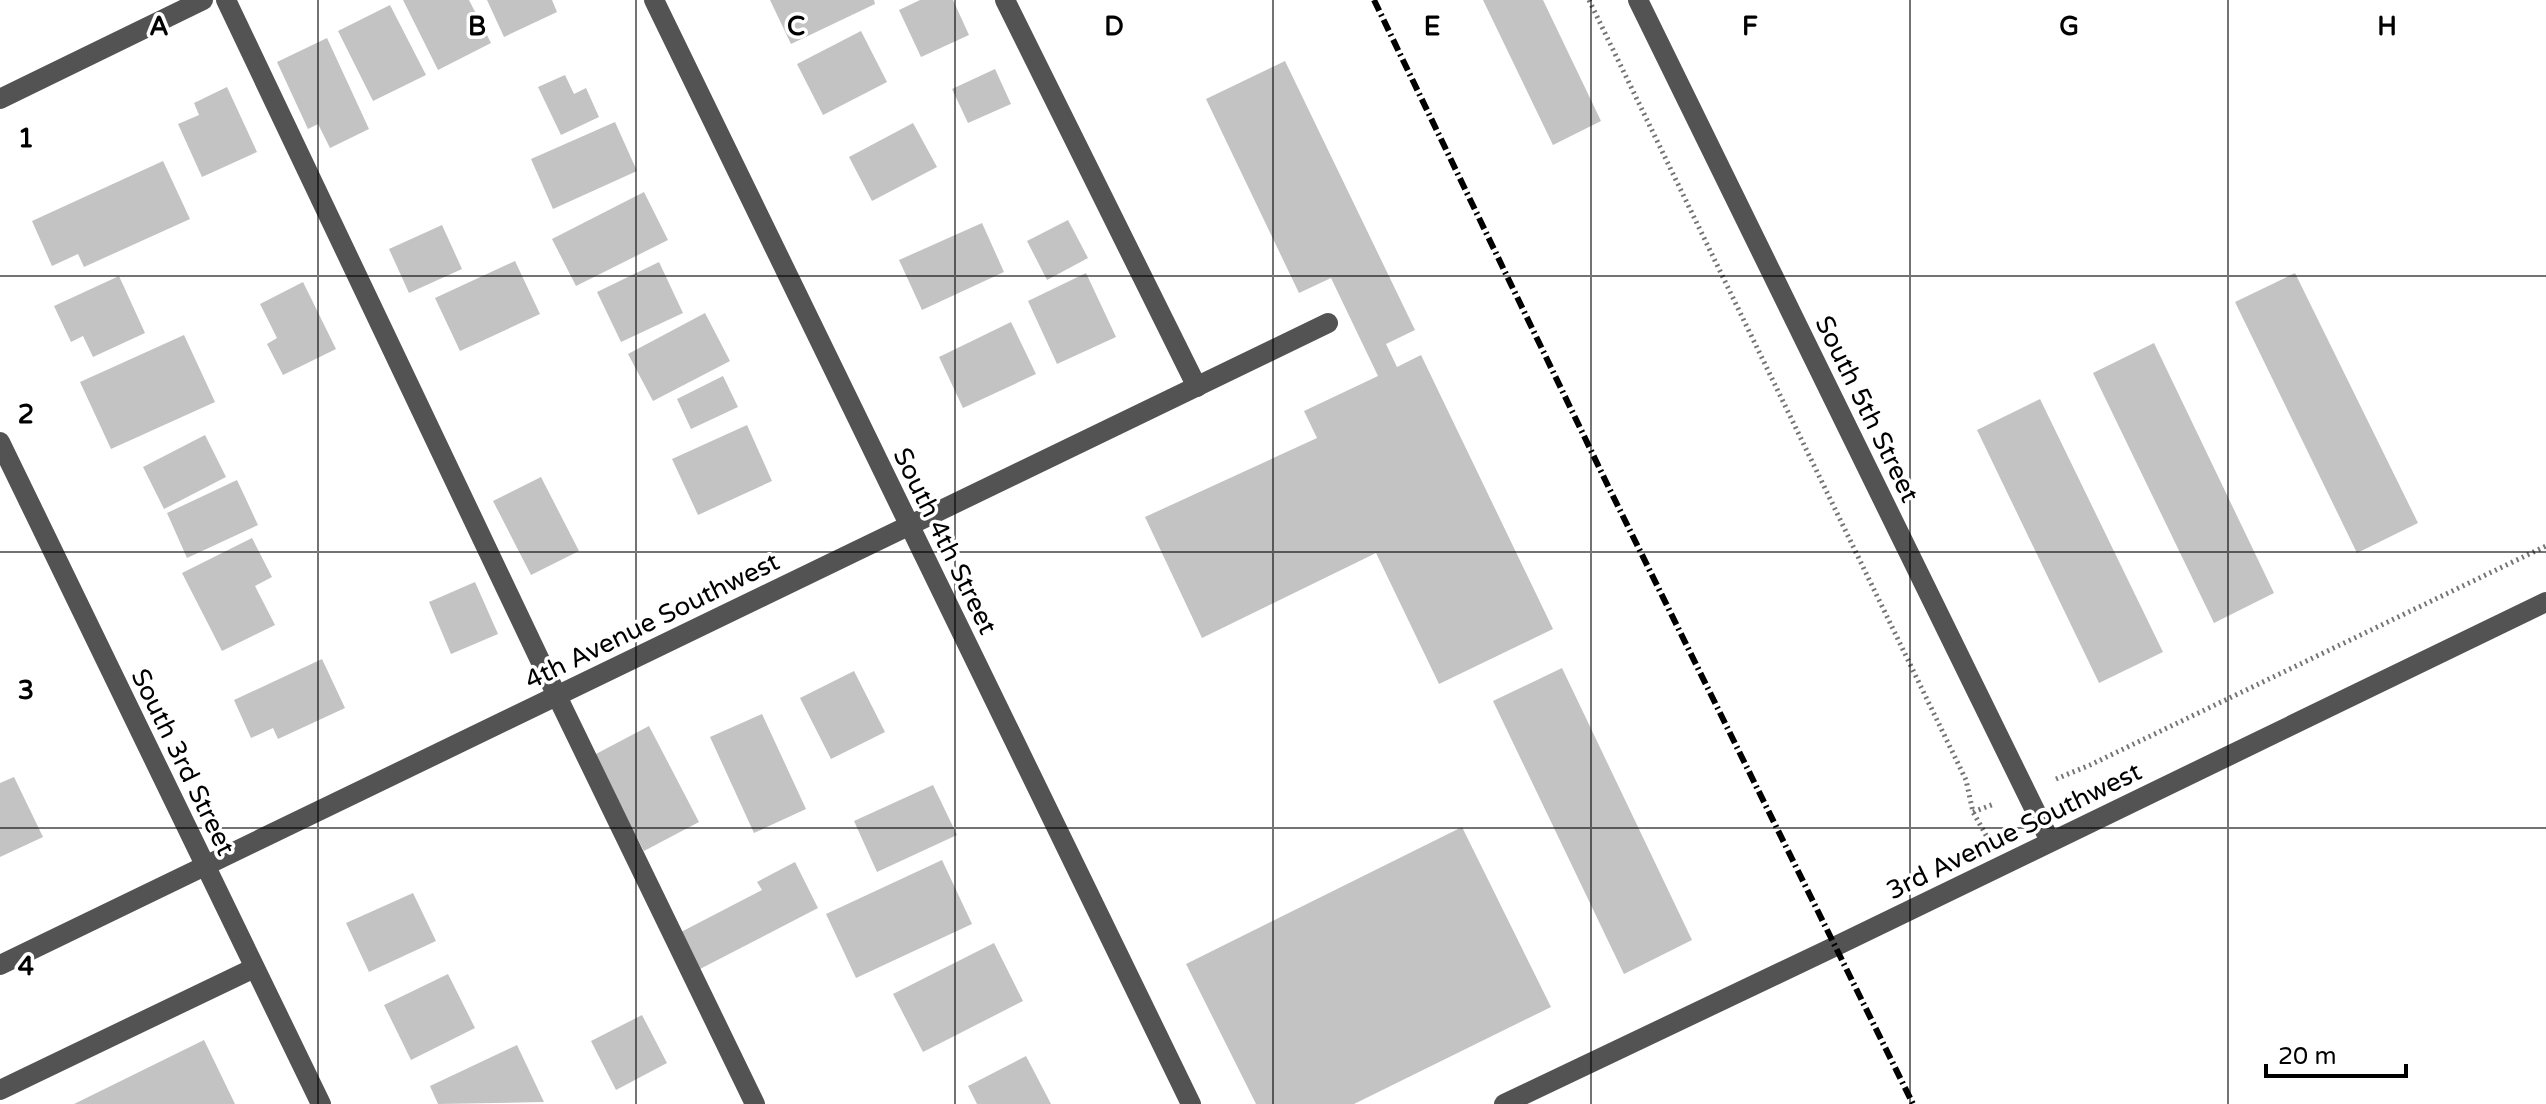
<svg xmlns="http://www.w3.org/2000/svg" width="2546" height="1104" font-family="'Varela Round',sans-serif">
	<style>
		.building { fill: #c3c3c3 }
		.lines { fill: none; stroke-linecap: round; stroke-linejoin: round }
		.path { stroke: #757575; stroke-width: 5; stroke-dasharray: 2 4; stroke-linecap: butt }
		.minor { stroke: #535353; stroke-width: 20 }
		.rail { stroke: #000; stroke-width: 6; stroke-dasharray: 12 4 2 4; stroke-linecap: butt }
		.grid { fill: none; stroke: #000; stroke-width: 2; stroke-opacity: 0.55 }
		.labels { text-anchor: middle; dominant-baseline: central; stroke-width: 7; stroke-linejoin: round; paint-order: stroke }
		.street-label { font-size: 26px; fill: #000; stroke: #fff }
		.grid-label { font-size: 26px; text-anchor: middle; font-weight: bold; fill: #000; stroke: #fff; stroke-width: 7; stroke-linejoin: round; paint-order: stroke }
	</style>
	<rect width="100%" height="100%" fill="#fff"/>
	<g class="building">
		<polygon points="403,0 469,0 491,43 438,70"/>
		<polygon points="487,0 552,0 557,12 504,37"/>
		<polygon points="770,0 874,0 875,4 791,44"/>
		<polygon points="920,0 953,0 969,35 921,57 899,10"/>
		<polygon points="1483,0 1543,0 1601,121 1553,145"/>
		<polygon points="390,5 426,75 373,101 338,31"/>
		<polygon points="861,31 887,82 823,115 797,64"/>
		<polygon points="327,38 369,129 330,148 318,124 308,129 277,62"/>
		<polygon points="1285,61 1415,330 1386,344 1397,367 1421,355 1553,629 1439,684 1376,553 1202,638 1145,517 1317,438 1304,411 1378,376 1331,278 1299,293 1206,99"/>
		<polygon points="995,69 1011,104 968,123 952,89"/>
		<polygon points="565,75 574,94 586,88 599,117 561,135 538,87"/>
		<polygon points="227,87 257,152 202,177 178,124 199,115 194,103"/>
		<polygon points="615,122 637,171 553,209 531,159"/>
		<polygon points="913,123 937,167 872,201 849,157"/>
		<polygon points="163,161 190,219 84,267 78,254 52,266 32,221"/>
		<polygon points="644,192 668,240 576,286 552,239"/>
		<polygon points="1068,220 1088,258 1047,280 1027,241"/>
		<polygon points="982,223 1004,272 922,310 899,260"/>
		<polygon points="442,225 462,269 409,293 389,249"/>
		<polygon points="515,261 540,314 460,351 435,298"/>
		<polygon points="659,262 683,313 621,342 597,292"/>
		<polygon points="1086,273 1116,337 1057,364 1028,301"/>
		<polygon points="2295,273 2418,523 2357,553 2235,302"/>
		<polygon points="119,276 145,333 93,357 83,336 71,342 54,306"/>
		<polygon points="303,282 336,349 283,375 267,344 277,338 260,304"/>
		<polygon points="705,313 730,361 653,401 628,354"/>
		<polygon points="1011,322 1036,374 963,408 939,357"/>
		<polygon points="184,335 215,402 111,449 80,382"/>
		<polygon points="2154,343 2274,593 2214,623 2093,373"/>
		<polygon points="723,376 738,407 691,429 677,399"/>
		<polygon points="2040,399 2163,652 2099,683 1977,430"/>
		<polygon points="747,425 772,481 698,515 672,459"/>
		<polygon points="205,435 226,477 164,509 143,467"/>
		<polygon points="541,477 579,551 531,575 493,501"/>
		<polygon points="237,480 258,525 187,558 167,513"/>
		<polygon points="252,538 272,577 255,586 275,625 222,651 182,573"/>
		<polygon points="475,582 498,634 451,654 429,602"/>
		<polygon points="322,659 345,708 278,739 273,728 251,738 234,700"/>
		<polygon points="1562,668 1692,940 1624,974 1493,701"/>
		<polygon points="854,671 885,732 831,759 800,698"/>
		<polygon points="762,714 806,809 754,833 710,737"/>
		<polygon points="649,726 699,822 644,851 594,755"/>
		<polygon points="14,777 43,837 0,857 0,783"/>
		<polygon points="933,785 957,835 877,872 854,821"/>
		<polygon points="1462,827 1551,1007 1354,1104 1256,1104 1186,964"/>
		<polygon points="942,860 972,924 856,978 826,914"/>
		<polygon points="795,862 818,908 700,969 681,932 762,890 757,882"/>
		<polygon points="413,893 436,941 369,972 346,923"/>
		<polygon points="994,943 1023,1001 923,1052 893,994"/>
		<polygon points="448,974 475,1028 411,1060 384,1005"/>
		<polygon points="642,1015 667,1063 616,1090 591,1041"/>
		<polygon points="204,1040 235,1104 74,1104"/>
		<polygon points="517,1045 544,1102 438,1104 430,1086"/>
		<polygon points="1026,1056 1051,1104 977,1104 968,1086"/>
	</g>
	<g class="lines">
		<g class="path">
			<polyline points="1589,0 1966,780 1973,812 1987,837"/>
			<polyline points="2056,779 2090,765 2546,546"/>
			<polyline points="1973,812 1994,804"/>
		</g>
		<g class="minor">
			<polyline points="226,0 557,696 755,1104"/>
			<polyline points="654,0 1191,1104"/>
			<polyline points="1005,0 1197,387"/>
			<polyline points="1638,0 2050,841"/>
			<polyline points="0,99 203,0"/>
			<polyline points="0,442 321,1104"/>
			<polyline points="0,965 1328,323"/>
			<polyline points="0,1090 254,968"/>
			<polyline points="1504,1104 1836,946 2546,602"/>
		</g>
		<polyline class="rail" points="1374,0 1610,490 1913,1104"/>
	</g>
	<path class="grid" d="M318 0V1104M636 0V1104M955 0V1104M1273 0V1104M1591 0V1104M1910 0V1104M2228 0V1104M0 276H2546M0 552H2546M0 828H2546"/>
	<g class="labels">
		<g class="street-label">
			<text transform="translate(1867 409) rotate(64)">South 5th Street</text>
			<text transform="translate(945 541) rotate(64)">South 4th Street</text>
			<text transform="translate(652 621) rotate(-26)">4th Avenue Southwest</text>
			<text transform="translate(183 762) rotate(64)">South 3rd Street</text>
			<text transform="translate(2014 831) rotate(-26)">3rd Avenue Southwest</text>
		</g>
	</g>
	<g class="grid-label">
		<text x="159" y="35">A</text>
		<text x="477" y="35">B</text>
		<text x="796" y="35">C</text>
		<text x="1114" y="35">D</text>
		<text x="1432" y="35">E</text>
		<text x="1750" y="35">F</text>
		<text x="2069" y="35">G</text>
		<text x="2387" y="35">H</text>
		<text x="26" y="147">1</text>
		<text x="26" y="423">2</text>
		<text x="26" y="699">3</text>
		<text x="26" y="975">4</text>
	</g>
	<path d="M2266 1064v12h140v-12" fill="none" stroke="#000000" stroke-width="4"/>
	<text x="2278" y="1064" font-size="24" fill="#000000" stroke="#ffffff" stroke-width="6" paint-order="stroke">20 m</text>
</svg>
